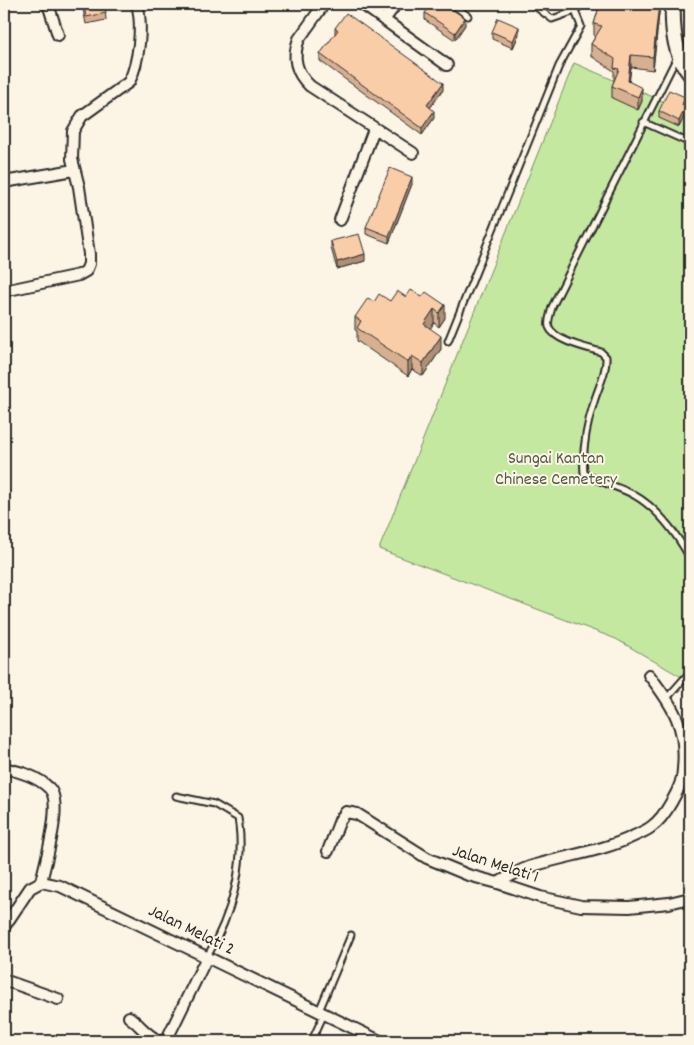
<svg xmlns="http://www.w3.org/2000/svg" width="694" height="1045" font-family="Dekko,sans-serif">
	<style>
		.green { fill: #c5e8a1; stroke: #788a66 }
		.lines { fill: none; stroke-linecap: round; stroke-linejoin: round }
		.service-casing { stroke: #2b2b2b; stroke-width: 9 }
		.minor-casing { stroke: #2b2b2b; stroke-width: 14 }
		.secondary-casing { stroke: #2b2b2b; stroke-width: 18 }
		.service { stroke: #fcf5e5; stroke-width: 5 }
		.minor { stroke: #fcf5e5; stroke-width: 10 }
		.secondary { stroke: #fcf5e5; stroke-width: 14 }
		.wall { fill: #d7b091; stroke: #2b2b2b }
		.shaded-wall { fill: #af9076; stroke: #2b2b2b }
		.building { fill: #facda9; stroke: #2b2b2b }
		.labels { text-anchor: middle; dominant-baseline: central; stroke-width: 4; stroke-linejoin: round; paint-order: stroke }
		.park-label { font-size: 18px; fill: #525a48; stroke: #fcf5e5 }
		.street-label { font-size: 18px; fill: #2b2b2b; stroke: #fcf5e5 }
	</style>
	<rect width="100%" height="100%" fill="#fcf5e5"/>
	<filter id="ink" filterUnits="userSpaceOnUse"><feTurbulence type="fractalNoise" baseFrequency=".02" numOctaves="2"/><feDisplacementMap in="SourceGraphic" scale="10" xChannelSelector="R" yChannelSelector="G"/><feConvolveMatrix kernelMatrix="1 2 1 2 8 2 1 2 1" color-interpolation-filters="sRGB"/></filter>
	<g filter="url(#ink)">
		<polygon class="green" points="574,63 690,113 690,682 616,639 379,549"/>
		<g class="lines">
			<g class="service-casing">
				<g id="service">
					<polyline points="452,4 468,16"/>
					<polyline points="532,4 552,19 575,11 582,4"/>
					<path d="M677 57 552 307C551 313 547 321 549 327 554 341 588 348 601 352L606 357C607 372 598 388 594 402 587 424 582 450 584 473 599 483 618 486 634 495 659 509 676 533 690 558"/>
					<polyline points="643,122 690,143"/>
					<polyline points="448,341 559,66 581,26 575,11"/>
					<polyline points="667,698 690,672"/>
					<path d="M176 796 214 804 238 818C246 866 231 916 207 957"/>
					<polyline points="319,1011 351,935"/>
					<polyline points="314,1041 314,1036 324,1014"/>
				</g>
			</g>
			<g class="minor-casing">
				<g id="minor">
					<polyline points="48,4 58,35"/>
					<path d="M324 4 299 39C292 57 296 73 310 86L413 153"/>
					<polyline points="362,4 447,65"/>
					<polyline points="384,20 396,4"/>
					<polyline points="4,182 74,170"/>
					<polyline points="340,220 374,129"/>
					<path d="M4 291 79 275 86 271 89 264V254L79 187 72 159 73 131 82 116 129 82C139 62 143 26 137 4"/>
					<path d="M4 768C20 772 37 776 49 788 64 802 45 863 41 882"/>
					<polyline points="328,851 340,820 346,812 357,814 427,858 468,875 498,883 540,897 581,906 629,907 669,903 690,898"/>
					<path d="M498 883C510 876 522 868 536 865 569 855 603 851 634 836 640 833 646 831 651 827 660 821 667 810 672 801 678 791 683 780 683 769 687 728 674 707 649 675"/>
					<polyline points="4,927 30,888 41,882 60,886 380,1041"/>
					<polyline points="4,980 58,999"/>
					<path d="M129 1017C141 1025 145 1035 160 1041"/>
					<polyline points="166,1041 207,957"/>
				</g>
			</g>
			<g class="secondary-casing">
				<path id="secondary" d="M673 4C672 28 674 54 690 74"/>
			</g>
			<use href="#service" class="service"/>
			<use href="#minor" class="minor"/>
			<use href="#secondary" class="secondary"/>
		</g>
		<g class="wall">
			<polygon points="82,4 112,4 112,7 105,8 106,20 86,24"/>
			<polygon points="600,4 660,4 653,70 631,67 629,82 642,101 638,110 612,98 612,86 614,81 614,71 591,56 591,44 595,37 594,37 594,24"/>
			<polygon points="425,13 465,25 455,40 425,20"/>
			<polygon points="335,28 443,90 430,108 434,118 422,135 320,61 320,54 335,35"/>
			<polygon points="492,32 519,34 513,48 492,39"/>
			<polygon points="685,104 684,106 686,113 679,127 659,118 659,111"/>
			<polygon points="412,184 389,243 366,234 366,227"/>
			<polygon points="331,241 365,261 337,269 331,248"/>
			<polygon points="406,297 422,297 445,318 439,327 434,323 430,328 441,349 423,376 412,369 408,376 357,341 357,331 355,330 355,317 374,302 390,301"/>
		</g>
		<g class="shaded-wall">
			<polygon points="104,4 112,4 112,7 104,8"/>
			<polygon points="659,4 660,4 653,70 653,57"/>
			<polygon points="465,18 465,25 455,40 455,33"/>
			<polygon points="519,27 519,34 513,48 513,41"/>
			<polygon points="631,55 631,67 628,94 628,81"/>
			<polygon points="443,83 443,90 427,112 427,105"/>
			<polygon points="642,88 642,101 638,110 638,97"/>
			<polygon points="685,97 685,104 682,112 682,105"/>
			<polygon points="686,106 686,113 679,127 679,121"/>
			<polygon points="434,111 434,118 422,135 422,128"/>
			<polygon points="412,177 412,184 389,243 389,236"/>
			<polygon points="365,254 365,261 337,269 337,262"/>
			<polygon points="445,305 445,318 439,327 439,313"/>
			<polygon points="434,309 434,323 424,338 424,324"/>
			<polygon points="441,336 441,349 423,376 423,363"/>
			<polygon points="412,356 412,369 408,376 408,362"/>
		</g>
		<g class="building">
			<polygon points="84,4 104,4 106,13 86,17"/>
			<polygon points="431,4 444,4 465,18 455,33 425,13"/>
			<polygon points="600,4 659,4 653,57 631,55 628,81 642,88 638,97 612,86 619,69 614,68 615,59 591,44 602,26 594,24"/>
			<polygon points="346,13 443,83 427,105 434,111 422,128 320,54 338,30 335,28"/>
			<polygon points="498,18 519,27 513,41 492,32"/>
			<polygon points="669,90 685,97 682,105 686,106 679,121 659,111"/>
			<polygon points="390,168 412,177 389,236 366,227"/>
			<polygon points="359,234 365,254 337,262 331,241"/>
			<polygon points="411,290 422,297 426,292 445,305 439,313 434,309 424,324 441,336 423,363 412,356 408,362 357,328 361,321 355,317 368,298 374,302 379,294 390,301 397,291 406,297"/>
		</g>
	</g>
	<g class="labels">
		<g class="park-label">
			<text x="556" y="459">Sungai Kantan<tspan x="556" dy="21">Chinese Cemetery</tspan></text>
		</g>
		<g class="street-label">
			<text transform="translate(495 865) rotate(18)">Jalan Melati 1</text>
			<text transform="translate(191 931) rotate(26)">Jalan Melati 2</text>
		</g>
	</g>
	<rect width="694" height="1045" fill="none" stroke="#fcf5e5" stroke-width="20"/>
	<rect x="10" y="10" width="674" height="1025" fill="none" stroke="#2b2b2b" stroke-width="2" filter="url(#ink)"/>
</svg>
